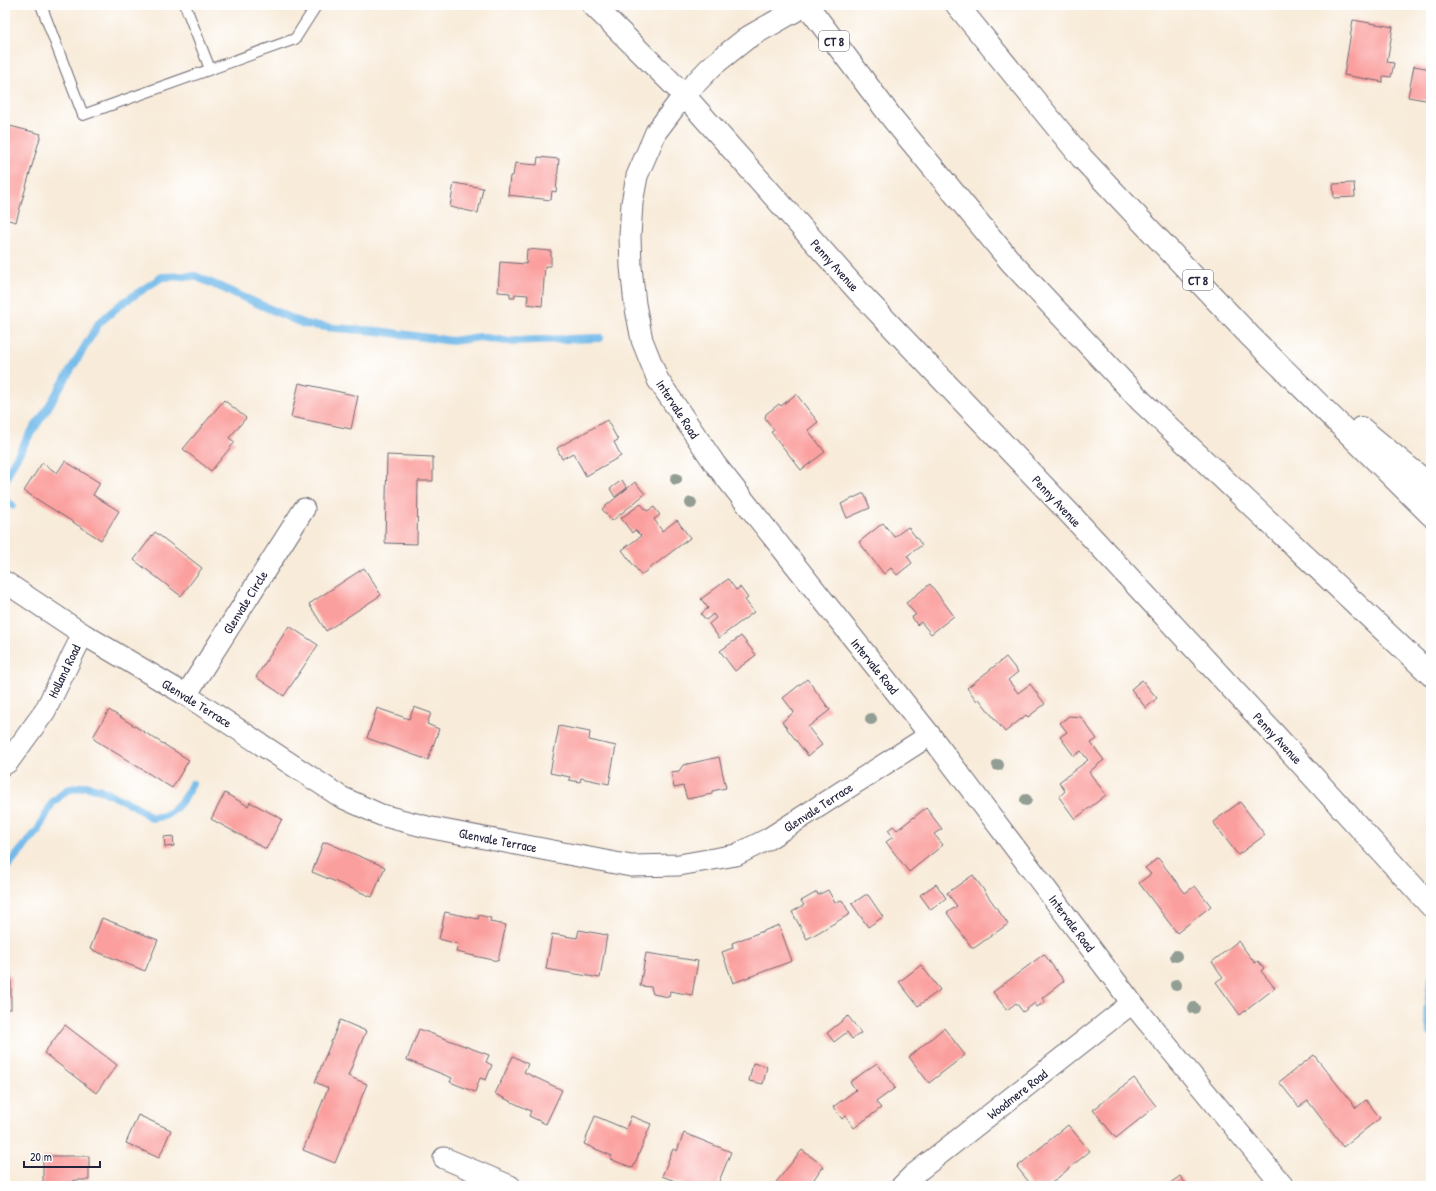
<svg xmlns="http://www.w3.org/2000/svg" width="1436" height="1191" font-family="'Patrick Hand',sans-serif">
	<style>
		.lines { fill: none; stroke-linecap: round; stroke-linejoin: round }
		.stream { stroke: #71b9e9; stroke-width: 8 }
		.building { fill: #fa9f9d }
		.service-casing { stroke: #6d6872; stroke-width: 12 }
		.minor-casing { stroke: #6d6872; stroke-width: 23 }
		.secondary-casing { stroke: #6d6872; stroke-width: 24 }
		.motorway-casing { stroke: #6d6872; stroke-width: 24 }
		.service { stroke: #fff; stroke-width: 10 }
		.minor { stroke: #fff; stroke-width: 21 }
		.secondary { stroke: #fff; stroke-width: 22 }
		.motorway { stroke: #fff; stroke-width: 22 }
		.tree { fill: #929d93 }
		.labels { text-anchor: middle; dominant-baseline: central; stroke-width: 3; stroke-linejoin: round; paint-order: stroke }
		.shield { fill: #fff; stroke: #646476; stroke-width: 1 }
		.shield-label { font-size: 12px; font-weight: bold; fill: #22223b }
		.street-label { font-size: 13px; fill: #22223b; stroke: #fff }
	</style>
	<rect width="100%" height="100%" fill="#fff"/>
	<filter id="ink" filterUnits="userSpaceOnUse"><feTurbulence type="fractalNoise" baseFrequency=".025" numOctaves="2"/><feDisplacementMap in="SourceGraphic" scale="8" xChannelSelector="R" yChannelSelector="G"/><feConvolveMatrix kernelMatrix="1 2 1 2 8 2 1 2 1" color-interpolation-filters="sRGB"/></filter>
	<filter id="wash" filterUnits="userSpaceOnUse"><feTurbulence type="fractalNoise" baseFrequency=".012" numOctaves="4" result="noise"/><feDisplacementMap in="SourceGraphic" scale="16" xChannelSelector="R" yChannelSelector="G"/><feGaussianBlur stdDeviation="0.9" result="paint"/><feColorMatrix in="noise" values="0 0 0 0 0 0 0 0 0 0 0 0 0 0 0 0 0 1.4 0 .05"/><feComposite in="paint" operator="in"/></filter>
	<g filter="url(#wash)">
		<rect width="100%" height="100%" fill="#f8ebd9"/>
		<g class="lines">
			<g class="stream">
				<polyline points="5,481 11,467 30,434 44,414 99,323 121,304 162,277 195,276 304,324 335,328 377,331 452,341 480,337 506,341 600,338"/>
				<polyline points="5,501 12,505"/>
				<path d="M5 869 38 830 52 803 67 790 85 786 101 790 135 806 152 818C155 817 161 817 164 816 177 810 186 796 192 784"/>
				<polyline points="1431,980 1427,1012 1431,1033"/>
			</g>
		</g>
		<g id="blocks">
			<g class="building">
				<polygon points="1353,20 1393,27 1387,62 1394,63 1391,77 1383,76 1383,82 1344,75"/>
				<polygon points="1414,66 1431,69 1431,101 1408,97"/>
				<polygon points="10,126 41,134 16,222 5,219 5,145"/>
				<polygon points="538,157 559,159 556,192 552,191 551,200 508,195 510,176 513,176 515,163 537,165"/>
				<polygon points="454,183 483,188 478,213 450,207"/>
				<polygon points="1354,183 1355,197 1334,198 1333,184"/>
				<polygon points="1430,199 1431,199 1431,209 1428,208"/>
				<polygon points="527,249 551,251 551,266 545,266 542,306 527,304 528,295 515,294 515,298 510,298 510,293 498,292 500,262 526,264"/>
				<polygon points="299,383 358,396 351,429 291,417"/>
				<polygon points="796,394 818,422 808,430 825,452 801,470 771,432 774,430 765,418 766,414 779,404 781,406"/>
				<polygon points="224,400 246,418 229,438 235,442 211,471 183,449"/>
				<polygon points="607,420 618,440 614,442 621,456 586,476 573,453 562,459 557,448"/>
				<polygon points="387,455 433,457 433,481 418,481 417,544 385,543"/>
				<polygon points="65,461 100,483 93,495 119,511 101,540 24,491 42,463 57,473"/>
				<polygon points="622,480 627,488 615,497 610,489"/>
				<polygon points="635,482 645,494 612,521 602,509"/>
				<polygon points="864,493 870,508 847,518 841,504"/>
				<polygon points="641,504 647,511 654,507 660,515 654,519 662,531 677,520 690,538 641,575 622,550 641,536 635,530 632,533 621,518"/>
				<polygon points="883,523 894,537 908,527 922,545 907,556 912,563 897,575 891,568 884,574 859,542"/>
				<polygon points="155,532 202,568 181,596 134,560"/>
				<polygon points="364,568 381,595 326,631 309,604"/>
				<polygon points="728,579 736,590 740,587 748,598 745,600 754,612 719,638 709,624 716,618 713,614 706,620 701,614 708,608 701,599"/>
				<polygon points="930,584 954,616 931,634 921,622 917,625 912,617 916,615 906,603"/>
				<polygon points="289,626 318,645 284,696 256,677"/>
				<polygon points="741,636 756,655 735,671 720,651"/>
				<polygon points="1006,657 1018,672 1008,680 1018,693 1030,684 1045,704 1028,717 1026,715 1005,732 979,699 977,701 967,688"/>
				<polygon points="807,679 830,710 808,727 822,745 808,756 782,722 794,712 783,698"/>
				<polygon points="1142,680 1157,698 1146,708 1131,689"/>
				<polygon points="414,707 431,713 427,724 439,729 428,760 367,738 377,708 409,719"/>
				<polygon points="109,710 189,760 172,788 95,740 93,737"/>
				<polygon points="1069,716 1081,717 1097,739 1091,743 1104,760 1089,772 1106,795 1075,819 1059,797 1065,791 1059,782 1088,760 1081,751 1074,756 1060,737 1067,732 1060,723"/>
				<polygon points="559,726 590,732 589,740 616,746 609,784 581,778 580,782 569,780 570,777 550,773"/>
				<polygon points="719,757 726,788 712,791 712,794 687,799 683,786 674,788 671,772 679,771 683,765"/>
				<polygon points="225,793 248,806 250,802 282,819 266,849 211,819"/>
				<polygon points="1240,802 1265,835 1238,855 1213,822"/>
				<polygon points="926,808 942,829 934,834 943,845 909,872 886,842 893,837 888,830 893,826 897,830"/>
				<polygon points="173,836 174,846 165,847 164,837"/>
				<polygon points="326,842 385,867 372,897 312,872 323,843"/>
				<polygon points="1158,858 1185,893 1195,886 1211,906 1177,933 1139,883 1151,874 1145,868"/>
				<polygon points="973,875 1008,924 974,948 972,948 947,913 957,906 947,893"/>
				<polygon points="936,884 946,898 931,910 920,895"/>
				<polygon points="828,890 835,903 842,900 850,914 807,939 792,912 804,905 801,901 817,892 818,895"/>
				<polygon points="865,895 868,895 883,917 868,927 852,904"/>
				<polygon points="445,912 478,919 479,915 491,918 490,922 506,925 498,961 456,952 458,944 439,939"/>
				<polygon points="102,918 158,940 145,971 90,949"/>
				<polygon points="779,925 792,961 733,983 722,952 733,948 732,943"/>
				<polygon points="579,930 607,935 600,978 546,969 552,934 577,938"/>
				<polygon points="1238,941 1255,963 1258,961 1264,968 1261,971 1275,988 1240,1015 1216,982 1223,977 1212,962"/>
				<polygon points="646,953 698,961 692,995 670,991 669,997 653,994 651,987 640,986"/>
				<polygon points="1044,954 1064,981 1042,998 1045,1002 1037,1007 1035,1003 1023,1012 1016,1003 1007,1010 993,992"/>
				<polygon points="921,965 940,990 918,1006 899,982"/>
				<rect x="5" y="975" width="6" height="34"/>
				<polygon points="848,1016 861,1033 852,1039 847,1032 834,1042 827,1033"/>
				<polygon points="340,1020 366,1031 348,1076 367,1084 335,1163 303,1150 328,1088 315,1082"/>
				<polygon points="65,1025 117,1065 96,1093 44,1053"/>
				<polygon points="944,1028 965,1055 929,1083 909,1057"/>
				<polygon points="419,1029 489,1055 486,1062 492,1065 486,1080 480,1078 475,1092 450,1082 452,1078 407,1060"/>
				<polygon points="1314,1055 1356,1108 1366,1100 1380,1118 1343,1147 1308,1101 1299,1107 1279,1082"/>
				<polygon points="513,1056 528,1064 524,1072 562,1090 546,1124 529,1116 531,1111 495,1094"/>
				<polygon points="753,1063 767,1066 763,1084 749,1081"/>
				<polygon points="877,1063 895,1088 876,1102 881,1108 854,1128 846,1116 842,1119 833,1107 856,1090 850,1082"/>
				<polygon points="1134,1078 1156,1106 1116,1138 1093,1110"/>
				<polygon points="138,1115 171,1130 159,1158 126,1143"/>
				<polygon points="595,1116 626,1129 631,1116 651,1124 633,1168 610,1159 612,1156 584,1144"/>
				<polygon points="1068,1125 1090,1151 1048,1186 1032,1186 1017,1167"/>
				<polygon points="684,1133 731,1152 717,1186 687,1186 662,1176 673,1149 677,1151"/>
				<polygon points="802,1150 822,1165 824,1168 821,1169 814,1179 816,1183 813,1186 773,1186"/>
				<polygon points="43,1156 89,1156 89,1180 74,1180 74,1186 43,1186"/>
				<polygon points="1180,1176 1186,1184 1182,1186 1166,1186"/>
			</g>
		</g>
	</g>
	<g filter="url(#ink)">
		<use href="#blocks" fill-opacity="0" stroke="#6d6872" stroke-width="1"/>
		<g class="lines">
			<g class="service-casing">
				<g id="service">
					<polyline points="41,5 83,115 295,39 316,6 315,5"/>
					<polyline points="185,5 210,69"/>
				</g>
			</g>
			<g class="minor-casing">
				<g id="minor">
					<polyline points="684,95 656,132 637,176 632,203 630,236 631,267 635,304 642,340 658,380 715,464 930,735 1132,1003 1283,1186"/>
					<polyline points="5,582 83,634 186,695 341,797 381,815 427,827 631,866 679,865 736,855 768,839 930,735"/>
					<polyline points="186,695 304,509"/>
					<polyline points="5,764 8,762 45,711 83,634"/>
					<polyline points="444,1158 510,1186"/>
					<polyline points="902,1186 913,1175 1132,1003"/>
				</g>
			</g>
			<g class="secondary-casing">
				<g id="secondary">
					<polyline points="593,5 684,95 858,291 1072,516 1276,736 1431,906"/>
					<polyline points="684,95 712,66 747,38 805,5"/>
				</g>
			</g>
			<g class="motorway-casing">
				<g id="motorway">
					<polyline points="807,5 892,118 1011,262 1141,401 1431,675"/>
					<polyline points="957,5 1082,158 1250,336 1431,515"/>
					<polyline points="1361,428 1431,486"/>
				</g>
			</g>
			<use href="#service" class="service"/>
			<use href="#minor" class="minor"/>
			<use href="#secondary" class="secondary"/>
			<use href="#motorway" class="motorway"/>
		</g>
		<g class="tree">
			<circle cx="676" cy="479" r="6"/>
			<circle cx="691" cy="503" r="6"/>
			<circle cx="871" cy="719" r="6"/>
			<circle cx="998" cy="765" r="6"/>
			<circle cx="1026" cy="800" r="6"/>
			<circle cx="1176" cy="956" r="6"/>
			<circle cx="1176" cy="985" r="6"/>
			<circle cx="1194" cy="1008" r="6"/>
		</g>
	</g>
	<g class="labels">
		<g class="shield">
			<rect x="819" y="31" width="30" height="20" rx="3"/>
			<rect x="1183" y="270" width="30" height="20" rx="3"/>
		</g>
		<g class="shield-label">
			<text x="834" y="41">CT 8</text>
			<text x="1198" y="280">CT 8</text>
		</g>
		<g class="street-label">
			<text transform="translate(835 265) rotate(48)">Penny Avenue</text>
			<text transform="translate(678 409) rotate(57)">Intervale Road</text>
			<text transform="translate(1057 501) rotate(47)">Penny Avenue</text>
			<text transform="translate(245 602) rotate(-58)">Glenvale Circle</text>
			<text transform="translate(875 666) rotate(51)">Intervale Road</text>
			<text transform="translate(64 671) rotate(-64)">Holland Road</text>
			<text transform="translate(197 703) rotate(32)">Glenvale Terrace</text>
			<text transform="translate(1278 738) rotate(47)">Penny Avenue</text>
			<text transform="translate(818 807) rotate(-33)">Glenvale Terrace</text>
			<text transform="translate(498 840) rotate(11)">Glenvale Terrace</text>
			<text transform="translate(1072 923) rotate(53)">Intervale Road</text>
			<text transform="translate(1017 1094) rotate(-38)">Woodmere Road</text>
		</g>
	</g>
	<rect width="1436" height="1191" fill="none" stroke="#fff" stroke-width="20"/>
	<path d="M24 1161v6h76v-6" fill="none" stroke="#22223b" stroke-width="2"/>
	<text x="30" y="1161" font-size="12" fill="#22223b" stroke="#ffffff" stroke-width="3" paint-order="stroke">20 m</text>
</svg>
